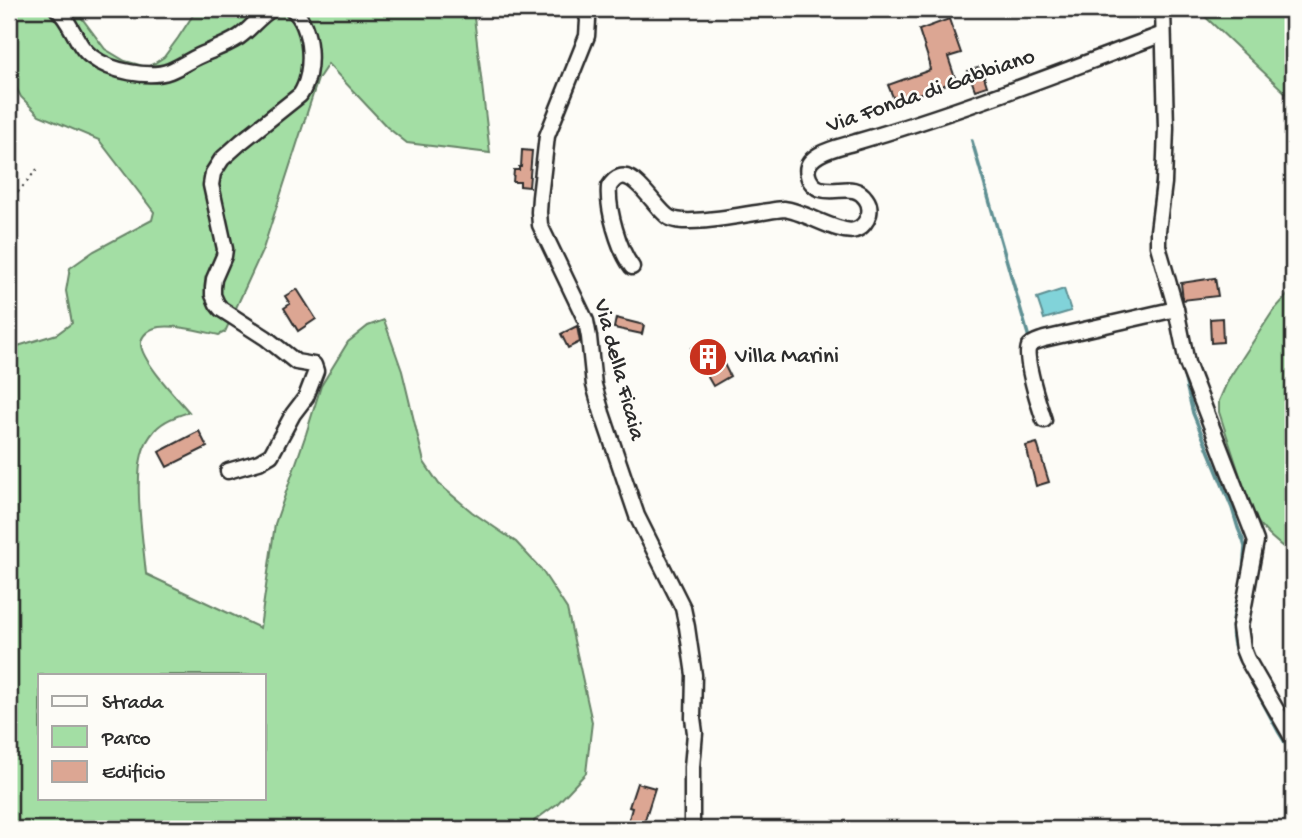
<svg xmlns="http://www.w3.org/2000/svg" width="1302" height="838" font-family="'Gochi Hand',sans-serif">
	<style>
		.green { fill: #a3dea4; stroke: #678468; stroke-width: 2; fill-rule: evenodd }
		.water { fill: #81d3d9; stroke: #5f9093; stroke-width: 2 }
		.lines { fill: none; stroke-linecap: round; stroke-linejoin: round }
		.stream { stroke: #5f9093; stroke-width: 3.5 }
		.building { fill: #dca693; stroke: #2b2b2b; stroke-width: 2 }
		.minor-casing { stroke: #2b2b2b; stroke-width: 19 }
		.path { stroke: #2b2b2b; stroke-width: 2; stroke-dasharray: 2 5; stroke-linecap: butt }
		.minor { stroke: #fdfcf7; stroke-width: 14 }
		.labels { text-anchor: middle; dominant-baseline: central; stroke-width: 5; stroke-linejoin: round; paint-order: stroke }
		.street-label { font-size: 23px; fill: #2b2b2b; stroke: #fdfcf7 }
		.poi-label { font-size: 23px; fill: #2b2b2b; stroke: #fdfcf7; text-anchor: start }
	</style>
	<rect width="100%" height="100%" fill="#fdfcf7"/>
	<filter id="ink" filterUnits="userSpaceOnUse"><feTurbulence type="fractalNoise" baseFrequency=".0143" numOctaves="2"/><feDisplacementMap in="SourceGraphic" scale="14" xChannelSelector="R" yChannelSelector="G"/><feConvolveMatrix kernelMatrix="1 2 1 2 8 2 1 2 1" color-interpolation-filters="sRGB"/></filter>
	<g filter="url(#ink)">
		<g class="green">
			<path d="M9 9H75L105 49 125 61 147 67 155 63 164 57 178 38 197 9H473L490 153 407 143 387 127 328 64 318 79 263 249 225 332 219 335C200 331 179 325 159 327 151 328 140 335 141 345 142 361 177 398 189 412 177 416 164 420 155 430 149 437 144 445 142 454 134 485 143 541 146 574L260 628 275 524 306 434 321 386 348 342 368 326 384 320 402 371 424 462 439 484 472 512 516 542 541 569 567 609 592 722 586 773 557 804 534 821 535 829H425L422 823 406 829H9V346L11 348 57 334 72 323 66 291 70 268 94 251 152 220 154 212 99 140 39 115 21 97 9 74ZM40 675H264V798H40Z"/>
			<polygon points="1197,9 1293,9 1293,100"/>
			<path d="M1293 289V555C1277 542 1264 533 1253 515L1219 412V401L1228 380 1273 311Z"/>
		</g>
		<polygon class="water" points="1064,289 1071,311 1044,319 1037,298"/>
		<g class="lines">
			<g class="stream">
				<polyline points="1157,60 1159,143"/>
				<polyline points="972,141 1029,338"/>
				<polyline points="1152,220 1158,168"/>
				<polyline points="1183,371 1193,413 1232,508 1238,528 1243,540 1245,547 1243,573"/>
				<path d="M1239 660C1226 630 1235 611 1242 580"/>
				<polyline points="1248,675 1278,731 1293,755"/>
			</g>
		</g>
		<g class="building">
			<polygon points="949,19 961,53 948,57 956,81 895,102 888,85 930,70 929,64 930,64 919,30"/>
			<polygon points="981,67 987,86 975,90 968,71"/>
			<polygon points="522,150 532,151 529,187 520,186 520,182 513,182 514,170 519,170 519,167 521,167"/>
			<polygon points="1215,278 1218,296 1183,300 1181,283"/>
			<polygon points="297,289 316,319 298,331 284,308 290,304 285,296"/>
			<polygon points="616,318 644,325 642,334 614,328"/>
			<polygon points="1222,318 1223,342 1211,343 1210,319"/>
			<polygon points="577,326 580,342 568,348 561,334"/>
			<polygon points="707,339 724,364 730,376 713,386 691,348"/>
			<polygon points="199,431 207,447 167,467 159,452"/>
			<polygon points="1037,443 1049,482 1036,486 1026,446"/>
			<polygon points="637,783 655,788 642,829 627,826 632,808 629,807"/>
		</g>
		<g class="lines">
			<g class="minor-casing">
				<g id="minor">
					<path d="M57 9C72 22 76 46 92 57 110 71 149 79 170 71 180 67 190 60 199 56 212 50 227 45 239 37 251 29 259 16 272 9"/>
					<polyline points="585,9 588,20 587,36 547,136 540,197 539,212 540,225 586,321 589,337 594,385 602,413 637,516 683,608 687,627 694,675 693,718 695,733 692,767 692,829"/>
					<polyline points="1163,9 1166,128 1164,183 1158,231 1158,246 1176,309 1187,363 1256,541 1240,627 1243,649 1247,659 1293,739"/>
					<path d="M632 267C619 250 607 209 609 187 629 154 653 209 670 218 689 228 759 211 784 209 804 211 840 235 855 230 862 228 867 221 869 214 870 209 869 203 866 199 855 182 837 194 821 189 815 188 809 181 808 175 802 153 841 147 856 142 960 112 1061 72 1163 34"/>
					<path d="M1044 420C1040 408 1023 356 1029 347 1032 342 1039 341 1044 339L1176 309"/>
					<path d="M228 471 259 462 271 455 293 414 306 397 316 371 314 365 296 362 266 338 221 309 217 304 213 295V287L214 279 224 256 225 249 211 185 213 173 222 159 241 142 300 95C315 74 313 25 292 9"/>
				</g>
			</g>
			<g class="path">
				<polyline points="9,203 38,168"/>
				<polyline points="501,829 509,823 523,829"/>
			</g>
			<use href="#minor" class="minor"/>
		</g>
	</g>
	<defs>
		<g id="building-disc" transform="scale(2.0125)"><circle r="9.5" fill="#c8321e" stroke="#fdfcf7"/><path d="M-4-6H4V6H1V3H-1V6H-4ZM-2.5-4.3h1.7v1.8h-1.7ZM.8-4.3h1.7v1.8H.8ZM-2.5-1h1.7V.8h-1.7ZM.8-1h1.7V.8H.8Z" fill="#fff"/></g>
	</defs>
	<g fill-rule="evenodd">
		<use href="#building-disc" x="708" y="357"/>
	</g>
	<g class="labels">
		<g class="street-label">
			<text transform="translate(931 92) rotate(-19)">Via Fonda di Gabbiano</text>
			<text transform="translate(618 370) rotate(75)">Via della Ficaia</text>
		</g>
		<g class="poi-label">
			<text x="735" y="357">Villa Marini</text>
		</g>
	</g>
	<rect width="1302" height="838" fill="none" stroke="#fdfcf7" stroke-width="35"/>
	<rect x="18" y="18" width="1267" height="803" fill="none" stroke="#2b2b2b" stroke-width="2.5" filter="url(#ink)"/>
	<rect x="38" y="674" width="228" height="126" fill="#fdfcf7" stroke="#a9a8a5" stroke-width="2"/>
	<rect x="52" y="696" width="35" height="10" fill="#fdfcf7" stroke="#a9a8a5" stroke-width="2"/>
	<text x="102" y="708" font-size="21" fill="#2b2b2b">Strada</text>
	<rect x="52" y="726" width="35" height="21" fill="#a3dea4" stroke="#a9a8a5" stroke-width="2"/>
	<text x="102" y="744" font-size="21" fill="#2b2b2b">Parco</text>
	<rect x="52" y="761" width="35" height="21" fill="#dca693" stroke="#a9a8a5" stroke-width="2"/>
	<text x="102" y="778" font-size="21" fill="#2b2b2b">Edificio</text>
</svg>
